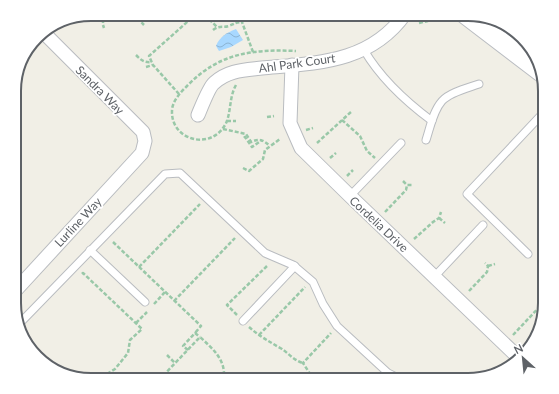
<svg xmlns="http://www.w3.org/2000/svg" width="559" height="394" font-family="Lato,sans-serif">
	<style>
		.water { fill: url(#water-waves) }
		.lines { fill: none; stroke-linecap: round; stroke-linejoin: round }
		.lane-casing { stroke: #b9bcc0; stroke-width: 9 }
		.street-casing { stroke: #b9bcc0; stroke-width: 15 }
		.secondary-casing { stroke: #babdc2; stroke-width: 21 }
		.path { stroke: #99c8a8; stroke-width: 2.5; stroke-dasharray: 4 2; stroke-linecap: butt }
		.lane { stroke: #fff; stroke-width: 7 }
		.street { stroke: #fff; stroke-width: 13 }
		.secondary { stroke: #fff; stroke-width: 19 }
		.labels { text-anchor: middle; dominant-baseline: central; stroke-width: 3.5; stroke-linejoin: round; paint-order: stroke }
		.street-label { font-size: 12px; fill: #5e6267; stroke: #fff }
		.rim { fill: none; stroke: #5e6267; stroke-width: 2 }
	</style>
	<defs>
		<pattern id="water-waves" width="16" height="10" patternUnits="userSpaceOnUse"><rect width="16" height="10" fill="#a8d8ff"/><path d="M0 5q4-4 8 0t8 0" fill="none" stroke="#8cb3d2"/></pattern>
	</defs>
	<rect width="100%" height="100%" fill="#f1efe6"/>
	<path class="water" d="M236 29 243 40 231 47 219 51 216 46C219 37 228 32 236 29Z"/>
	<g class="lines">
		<g class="lane-casing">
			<g id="lane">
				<path d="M364 50C381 79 405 101 432 121"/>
				<path d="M426 140C430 128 433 111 442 101 450 92 468 88 479 84"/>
				<polyline points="350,196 401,143"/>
				<polyline points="90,250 145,302"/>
				<polyline points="528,254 467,194 545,111"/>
				<polyline points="435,276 483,225"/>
				<polyline points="243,321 295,266"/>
				<polyline points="19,324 165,174 180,173 265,253 293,265 313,282 323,304 337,326 388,373 402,380"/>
			</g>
		</g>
		<g class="street-casing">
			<g id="street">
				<polyline points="292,65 290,123 301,148 350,196 519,358"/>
				<path d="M198 115C201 108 209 87 214 83 228 70 245 70 262 68 317 63 370 63 405 14"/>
				<polyline points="15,291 142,153 145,141 143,132 43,32"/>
			</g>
		</g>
		<g class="secondary-casing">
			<polyline id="secondary" points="465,14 541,72"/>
		</g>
		<g class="path">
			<polyline points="96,14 103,19 108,18 111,14"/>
			<polyline points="133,14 144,25"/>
			<polyline points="241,14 242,22 253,52"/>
			<polyline points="205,15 217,27"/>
			<polyline points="108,18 113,21"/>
			<polyline points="103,19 103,25 104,28"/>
			<polyline points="419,23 428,21"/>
			<path d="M213 30C219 25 223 28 229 26 234 24 236 22 242 22"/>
			<path d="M136 55C141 60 144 63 152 62"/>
			<polyline points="146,67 153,65"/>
			<path d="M236 85C228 99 232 117 223 128 207 150 171 139 172 111 172 101 181 92 187 86 219 53 252 49 296 51"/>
			<polyline points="179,94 153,65 149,56 195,15 194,14"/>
			<polyline points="267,117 274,116"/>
			<polyline points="342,120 360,136 367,151 375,158"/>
			<polyline points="227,121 236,121"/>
			<path d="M223 129 246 134 251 142C260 138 263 140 270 146"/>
			<polyline points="306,130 313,128"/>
			<polyline points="244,138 245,137 252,147 262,140"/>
			<polyline points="317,143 352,111"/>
			<polyline points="330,158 336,153"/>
			<polyline points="243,168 249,171 263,159 265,150 280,139"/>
			<polyline points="347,176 353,170"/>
			<polyline points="403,181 407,185"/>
			<polyline points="385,212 406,190 407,185 412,185"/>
			<polyline points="439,218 445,223"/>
			<polyline points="414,239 433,222 439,218 441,212"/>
			<polyline points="113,242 201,326 195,333"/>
			<polyline points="488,266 495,264"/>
			<polyline points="139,267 200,204"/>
			<polyline points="82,274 83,273 142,329 130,340 128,353 115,369 97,380"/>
			<polyline points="469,291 487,272 488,266 485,263"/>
			<polyline points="174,301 235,238"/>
			<polyline points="154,304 165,292"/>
			<polyline points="237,315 227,305 268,265"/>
			<polyline points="136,323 147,312"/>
			<path d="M249 327C259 336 270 342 282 349 289 354 295 361 303 363"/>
			<polyline points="259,335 305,287"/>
			<polyline points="513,335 545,301"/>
			<polyline points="188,350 183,346 195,333 200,337"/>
			<polyline points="167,355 175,363"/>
			<path d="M159 380 200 337C213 349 225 359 224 377"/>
			<polyline points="222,380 224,377 228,380"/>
			<polyline points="302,380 310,373"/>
			<polyline points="314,380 303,363 331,333"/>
		</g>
		<use href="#lane" class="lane"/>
		<use href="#street" class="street"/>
		<use href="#secondary" class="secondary"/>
	</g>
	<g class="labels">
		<g class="street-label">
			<text transform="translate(297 63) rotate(-8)">Ahl Park Court</text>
			<text transform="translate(100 90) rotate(45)">Sandra Way</text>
			<text transform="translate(78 222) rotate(-47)">Lurline Way</text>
			<text transform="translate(379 224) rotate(43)">Cordelia Drive</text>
		</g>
	</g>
	<path d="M0 0H559V394H0ZM91 21H468A70 70 0 0 1 538 91V303A70 70 0 0 1 468 373H91A70 70 0 0 1 21 303V91A70 70 0 0 1 91 21Z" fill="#fff" fill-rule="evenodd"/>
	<path class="rim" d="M91 21H468A70 70 0 0 1 538 91V303A70 70 0 0 1 468 373H91A70 70 0 0 1 21 303V91A70 70 0 0 1 91 21Z"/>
	<g transform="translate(523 358) rotate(333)" stroke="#ffffff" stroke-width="3" paint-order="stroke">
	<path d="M0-3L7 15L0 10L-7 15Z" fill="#5e6267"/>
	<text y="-6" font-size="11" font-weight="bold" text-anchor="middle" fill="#5e6267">N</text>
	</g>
</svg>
